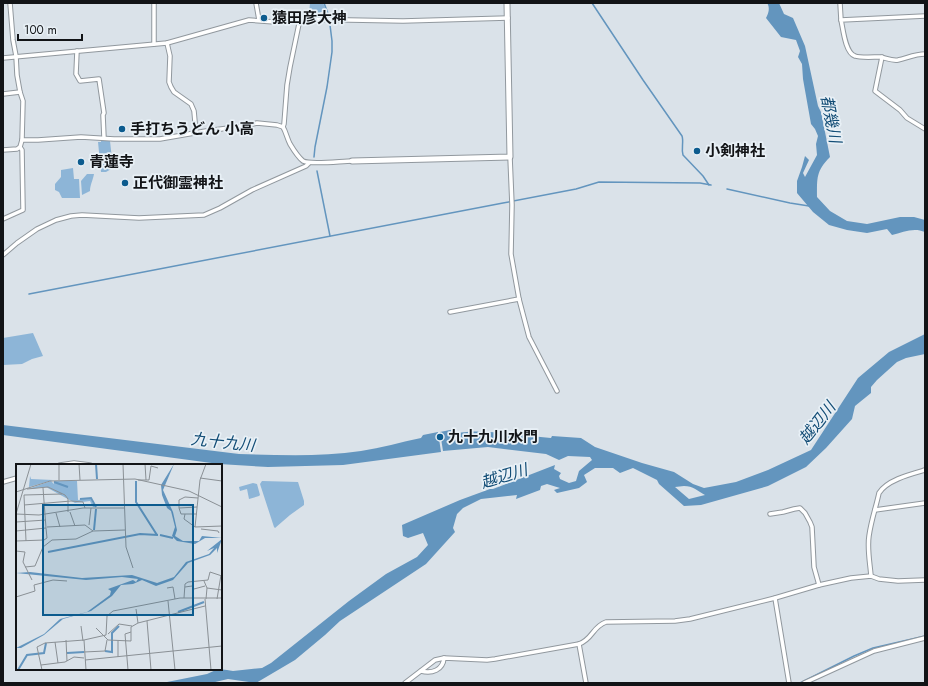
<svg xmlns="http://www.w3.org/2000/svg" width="928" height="686" font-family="Jost,'Noto Sans JP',sans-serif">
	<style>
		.green { fill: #8db5d7 }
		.water { fill: #6395be; fill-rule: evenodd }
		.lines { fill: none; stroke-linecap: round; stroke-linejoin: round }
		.stream { stroke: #6395be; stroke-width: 1.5 }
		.street-casing { stroke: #91989e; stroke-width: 5.5 }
		.secondary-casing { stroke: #91989e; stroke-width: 7 }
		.street { stroke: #fff; stroke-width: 3.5 }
		.secondary { stroke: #fff; stroke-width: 5 }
		.poi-dot { fill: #0c5b8e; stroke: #e8f0f6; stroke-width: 1.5 }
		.labels { text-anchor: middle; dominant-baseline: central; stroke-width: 3.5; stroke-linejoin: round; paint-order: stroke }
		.poi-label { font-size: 15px; font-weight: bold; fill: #121417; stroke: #e8f0f6; text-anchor: start }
		.water-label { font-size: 16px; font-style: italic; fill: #134d76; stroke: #e8f0f6 }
		.inset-river { fill: none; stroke: #6395be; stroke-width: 2 }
		.inset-road { fill: none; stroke: #8a9095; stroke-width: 1 }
		.view { fill: #0c5b8e; fill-opacity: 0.15; stroke: #0c5b8e; stroke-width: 2 }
		.inset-edge { fill: none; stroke: #121417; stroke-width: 2 }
	</style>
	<rect width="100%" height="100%" fill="#dae2e9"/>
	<g class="green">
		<polygon points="310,3 323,3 326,10 324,12 321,12 317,15 309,14"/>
		<polygon points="101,140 110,141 113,168 106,172 101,172 98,142 101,142"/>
		<polygon points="73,168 74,179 79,179 80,198 62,198 59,192 55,190 55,184 61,177 61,170"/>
		<path d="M87 174H94C93 180 90 185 90 191L82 195 81 181Z"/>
		<polygon points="33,333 43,356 32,359 22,364 3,365 3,338"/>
		<polygon points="262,481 298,482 304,501 304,505 290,515 275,528 274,527 260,484"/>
		<polygon points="253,483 257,484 260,495 259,496 249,499 247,489 240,491 239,487"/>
	</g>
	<g class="water">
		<path d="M767 3H779L784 14 793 18 805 46 818 106 821 112 830 157C816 171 817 178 817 197L830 211 847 221 867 224 900 217H914L925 220V232C914 227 903 232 892 235L887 229 867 233 847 230 829 225 813 212 797 193V181L802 167 805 156 809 160 803 173 805 177 817 155 816 144 818 136 815 129 811 124 803 79 802 64 798 57 800 51 796 40 781 37 766 18C769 13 770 7 767 3Z"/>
		<path d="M925 334V354L906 358 897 362 877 380 871 387V393L855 406 852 419 826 448 806 467 768 486 701 505 684 506 659 484 657 480 633 468 620 473 613 468H595L584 475 587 482 579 488 557 493 554 490 560 488 547 484 541 486 540 490 516 499 517 495 481 499 463 508 457 514 453 528 455 532 426 564 340 621 325 635 295 660 256 683 228 679 211 683H162L207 674 218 669 227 670 233 671 262 668 271 663 349 601 386 574 417 557 428 545 423 533 408 538 403 536 402 525 460 500 490 489H493L555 465 554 469 561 473 559 476 560 479 569 483 576 481 579 471 592 460 590 457 568 456 559 460 546 454 488 447 443 451 440 432 455 429 456 433C486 428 521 436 551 438L552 436 581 438 595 447 642 463 674 472 693 484 704 488 736 482 768 470 811 450 858 378 889 352ZM684 486C693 486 698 491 705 495L689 499 675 487Z"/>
		<path d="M3 425 239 454C279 455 321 457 361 451 381 448 401 442 421 438L423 435 438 432 441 452 343 465 268 467 219 464 3 435Z"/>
	</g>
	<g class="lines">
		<g class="stream">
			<polyline points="324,3 329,16"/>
			<path d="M592 3 643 80 682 136C684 142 681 148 683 155L703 176 709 185"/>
			<polyline points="314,157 315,147 327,87 332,52 332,41 330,25"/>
			<polyline points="317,171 330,236"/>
			<polyline points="727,189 790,203 809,206"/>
			<polyline points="29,294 503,203 576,189 599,182 700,183 711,185"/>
			<polyline points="800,683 854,656 873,648 925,636"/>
		</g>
		<g class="street-casing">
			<g id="street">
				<polyline points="154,3 154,44"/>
				<polyline points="256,3 259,20"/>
				<polyline points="840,3 841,20"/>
				<path d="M925 16 841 20C843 28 845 53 855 56 860 58 873 57 880 57 886 58 892 61 898 60 907 58 915 54 925 54"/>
				<polyline points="167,43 170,56 169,82 171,87 174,92 191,104 194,111 196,133"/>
				<polyline points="77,51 76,74 80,81 99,79 104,113 103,115 104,138"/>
				<polyline points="882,57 875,91 900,110 907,118 925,129"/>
				<polyline points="3,58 167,43 249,20 275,22 295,19 403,21 508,18"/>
				<polyline points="3,94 20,92"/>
				<polyline points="283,127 284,124 287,85 290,67 300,19"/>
				<path d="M22 140H38L81 137 114 139H160L206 131 244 126 257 123 277 125 283 127C286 132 287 138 290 144 293 149 298 157 303 161 310 165 342 161 352 161"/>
				<polyline points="3,150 17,149 20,147 22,140 23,101 20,92 17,75 16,56 13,40 10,3"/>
				<polyline points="510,157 512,205 511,254 519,299 529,337 557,391"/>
				<polyline points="3,219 23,210 23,208 22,150 20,147"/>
				<polyline points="3,255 17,243 37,229 56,220 71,216 82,215 139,218 204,215 220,208 252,190 306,166 309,163"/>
				<polyline points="450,312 519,299"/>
				<polyline points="60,465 74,463 90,465"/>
				<polyline points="3,482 17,478"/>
				<polyline points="875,510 925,503"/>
				<polyline points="770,514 783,512 794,509 800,508 805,513 810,522 812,527 814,567 819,585"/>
				<path d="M871 576C870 563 867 549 869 536 871 521 876 507 879 493 887 480 911 474 925 470"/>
				<polyline points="775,598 789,683"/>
				<polyline points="579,644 586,683"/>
				<path d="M421 671C432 674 443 670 444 658"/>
				<path d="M405 683 435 660 444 658 487 660 495 659 579 644C593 639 592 627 606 622L675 621 690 619 775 598 819 585 851 578 871 576 879 579 898 581 925 580"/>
				<polyline points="804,683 874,651 925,638"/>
			</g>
		</g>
		<g class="secondary-casing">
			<polyline id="secondary" points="352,161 510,157 507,3"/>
		</g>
		<use href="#street" class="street"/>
		<use href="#secondary" class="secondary"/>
	</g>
	<g class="poi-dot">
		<circle cx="264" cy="18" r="4"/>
		<circle cx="122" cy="129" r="4"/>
		<circle cx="697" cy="151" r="4"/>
		<circle cx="81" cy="162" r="4"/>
		<circle cx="125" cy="183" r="4"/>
		<circle cx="440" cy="437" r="4"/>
	</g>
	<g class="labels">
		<g class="poi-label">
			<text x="272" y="18">猿田彦大神</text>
			<text x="130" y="129">手打ちうどん 小高</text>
			<text x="705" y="151">小剣神社</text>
			<text x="89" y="162">青蓮寺</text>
			<text x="133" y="183">正代御霊神社</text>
			<text x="448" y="437">九十九川水門</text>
		</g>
		<g class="water-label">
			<text transform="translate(831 119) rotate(79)">都幾川</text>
			<text transform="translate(817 423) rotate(-52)">越辺川</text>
			<text transform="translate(223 442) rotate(6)">九十九川</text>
			<text transform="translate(504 476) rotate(-17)">越辺川</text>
		</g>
	</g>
	<g transform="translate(16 464)">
		<rect width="206" height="206" fill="#dae2e9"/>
		<path d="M14 12 15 15 37 16 13 23ZM35 17 38 20V17H61L62 36 74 34 79 43H77L74 37 59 39 30 23 12 25Z" fill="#8db5d7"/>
		<path d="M158 0 147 26 157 48 161 66 159 72 167 77H183L186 72 206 74H189L179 80 161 77 156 72 159 63 155 47 151 44 146 31 145 21ZM206 75 201 89V84L194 91 172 99 157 116 140 122 126 116 117 120 105 121 96 132 75 147 47 155 28 171 5 184H0L28 170 44 155 71 148 94 131 95 127 92 125 117 116 120 118 122 115 106 113 70 116 0 109 14 108 66 114 116 111 141 119 158 113 170 98 193 90 198 84 191 87Z" fill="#6395be"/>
		<path class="inset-river" d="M80 0 81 15M120 17V38L141 71M38 18 52 23M64 35 75 34 80 43M78 66 80 45M144 71 157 74M32 88 124 70 142 71M162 148 188 138M89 187 96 188V169L103 162M51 189 68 188M2 206 11 191 28 189 30 179"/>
		<path class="inset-road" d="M43 0V16M63 0 64 16M107 0 110 83 117 104M129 0 130 16M190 0 184 16 179 63 206 62M184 14 206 17M122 16H133L135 2 142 4M11 25 32 23 49 31 52 35V48M0 28 34 17 119 15 173 27 206 43M8 41 55 37 67 38 69 44M163 44V36L169 33 182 34M54 48 59 62M40 49 44 63M0 50 23 51 67 44H109M0 50 15 0M169 50 168 55 179 63M181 50H165L163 44 181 43M0 58 30 56M73 61 75 44M31 63 69 61 77 67M185 65 202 67 203 69M0 67 30 64 27 24M0 77 28 76 31 74 30 64M10 77 8 31 46 30M0 87 9 88 7 98 16 116M9 103 19 102 27 83 36 76 60 75 77 67 109 66M188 117 191 124 190 135M169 123 176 122 178 125 189 122M151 124 157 123 159 135M191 124 206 126M0 133 19 127 18 121 37 116 51 117M168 134 169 120 172 118 192 116 194 108 206 112M189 135 195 206M201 135 205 111M152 137 159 206M120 145 122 159M131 157 135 206M65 162 67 177M80 164 92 176 115 177V163L122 159 189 142M92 170 103 160 116 162M50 176 51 197M68 176 70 206M102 177V193M39 178 42 199M68 188 89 187 91 176M69 196 206 182M25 201 49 198 58 193 68 194M26 206 21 183 29 179 68 176 90 171 91 152 97 147 164 134H206M112 206 109 170 115 168"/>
		<path class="view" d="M27 41H177V151H27Z"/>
		<rect width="206" height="206" class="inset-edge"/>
	</g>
	<rect width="928" height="686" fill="none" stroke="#121417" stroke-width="8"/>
	<path d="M18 34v6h64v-6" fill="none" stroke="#121417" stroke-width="2"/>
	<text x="24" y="34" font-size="12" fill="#121417" stroke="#e8f0f6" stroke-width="3" paint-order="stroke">100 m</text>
</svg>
